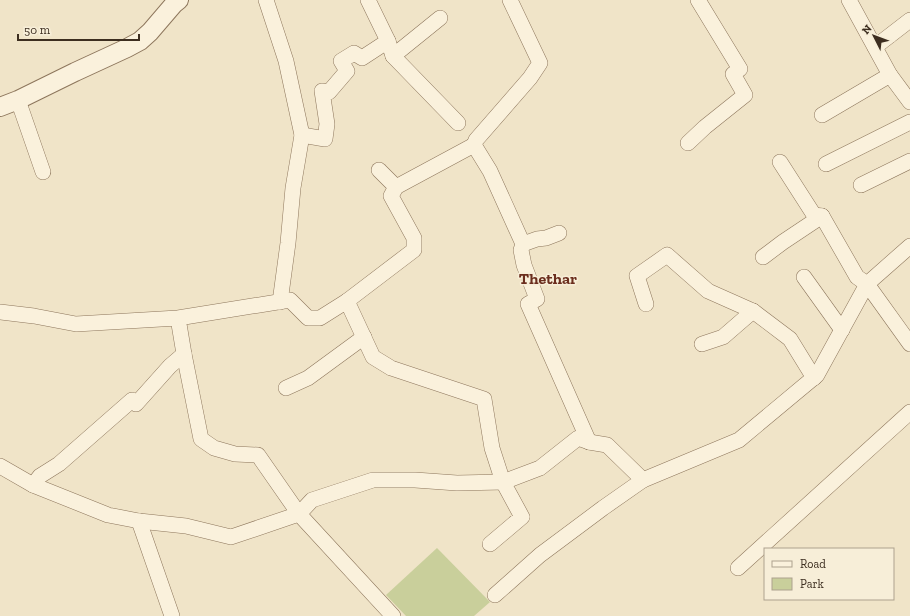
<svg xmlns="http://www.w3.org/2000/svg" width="910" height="616" font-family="'Zilla Slab',serif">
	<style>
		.green { fill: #c9cf9b }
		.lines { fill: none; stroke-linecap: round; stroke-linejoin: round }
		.minor-casing { stroke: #8d765c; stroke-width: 16 }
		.tertiary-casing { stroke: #8d765c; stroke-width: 20 }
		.minor { stroke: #faf1dc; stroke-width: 15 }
		.tertiary { stroke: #faf1dc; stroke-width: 18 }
		.labels { text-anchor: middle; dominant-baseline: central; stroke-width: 3; stroke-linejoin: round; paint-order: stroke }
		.quarter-label { font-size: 16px; font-weight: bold; fill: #6b2e1e; stroke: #f7eed8 }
	</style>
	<rect width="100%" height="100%" fill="#f0e4c8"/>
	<polygon class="green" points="437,548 490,602 474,616 406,616 386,595"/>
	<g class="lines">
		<g class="minor-casing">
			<g id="minor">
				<polyline points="266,0 286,61 302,135 293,188 288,243 280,302"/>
				<polyline points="849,0 890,75 910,102"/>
				<polyline points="388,41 393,56 458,123"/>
				<polyline points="875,47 910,20"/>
				<polyline points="393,56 440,18"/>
				<polyline points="18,100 43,172"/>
				<polyline points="822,115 890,75"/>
				<polyline points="302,135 325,139 327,124 322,91 329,92 347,71 341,61 354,53 362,58 388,41 368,0"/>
				<polyline points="688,143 705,127 745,95 733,74 740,69 698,0"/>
				<polyline points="474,145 476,140 530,78 540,63 510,0"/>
				<polyline points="780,162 814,215 822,216 857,277 867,284 910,246"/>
				<polyline points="826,164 910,122"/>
				<polyline points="379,170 396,187"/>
				<polyline points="861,185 910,161"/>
				<polyline points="523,244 537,239 546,238 559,233"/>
				<polyline points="763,257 783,242 822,216"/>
				<polyline points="804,277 842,330"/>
				<polyline points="347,301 414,250 414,238 391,196 396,187 474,145 490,171 523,244 521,250 524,265 537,299 528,304 589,442 578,438 540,468 503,482 522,517 490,544"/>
				<polyline points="646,304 637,276 667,255 708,291 753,311 790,339 814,378"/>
				<polyline points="0,312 34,316 76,324 178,318 290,300 308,318 320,318 347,301 373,357 391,368 484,399 492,448 503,482 457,483 415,480 373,480 312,500 299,514 258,455 235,454 214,448 201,439 184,354 178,318"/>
				<polyline points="702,344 723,337 753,311"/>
				<polyline points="286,388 308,378 364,337"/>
				<polyline points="0,466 33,485 108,515 139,521 186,526 231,537 299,514 393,616"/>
				<polyline points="643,480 739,440 817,375 867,284 910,344"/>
				<polyline points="33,485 40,476 59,464 132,400 136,404 170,366 184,354"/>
				<polyline points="139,521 172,616"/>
				<polyline points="738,568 910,412"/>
				<polyline points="495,595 540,555 603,508 643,480 607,445 589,442"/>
			</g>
		</g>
		<g class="tertiary-casing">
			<polyline id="tertiary" points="0,107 18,100 75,72 127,48 140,41 150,32 174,4 179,0"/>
		</g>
		<use href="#minor" class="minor"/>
		<use href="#tertiary" class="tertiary"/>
	</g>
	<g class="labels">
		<g class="quarter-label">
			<text x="548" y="278">Thethar</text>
		</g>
	</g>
	<rect x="764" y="548" width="130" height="52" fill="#f7eed8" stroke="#ada18e"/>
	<rect x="772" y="561" width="20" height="6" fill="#faf1dc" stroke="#ada18e"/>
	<text x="800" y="568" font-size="12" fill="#3d2e20">Road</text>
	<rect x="772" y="578" width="20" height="12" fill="#c9cf9b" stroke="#ada18e"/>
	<text x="800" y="588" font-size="12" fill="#3d2e20">Park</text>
	<g transform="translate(874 36) rotate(312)" stroke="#f7eed8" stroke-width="3" paint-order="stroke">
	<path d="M0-3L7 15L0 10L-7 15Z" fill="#3d2e20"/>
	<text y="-6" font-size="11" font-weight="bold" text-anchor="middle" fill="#3d2e20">N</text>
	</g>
	<path d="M18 34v6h121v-6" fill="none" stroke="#3d2e20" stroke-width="2"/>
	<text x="24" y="34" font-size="12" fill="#3d2e20" stroke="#f7eed8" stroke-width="3" paint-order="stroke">50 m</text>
</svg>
